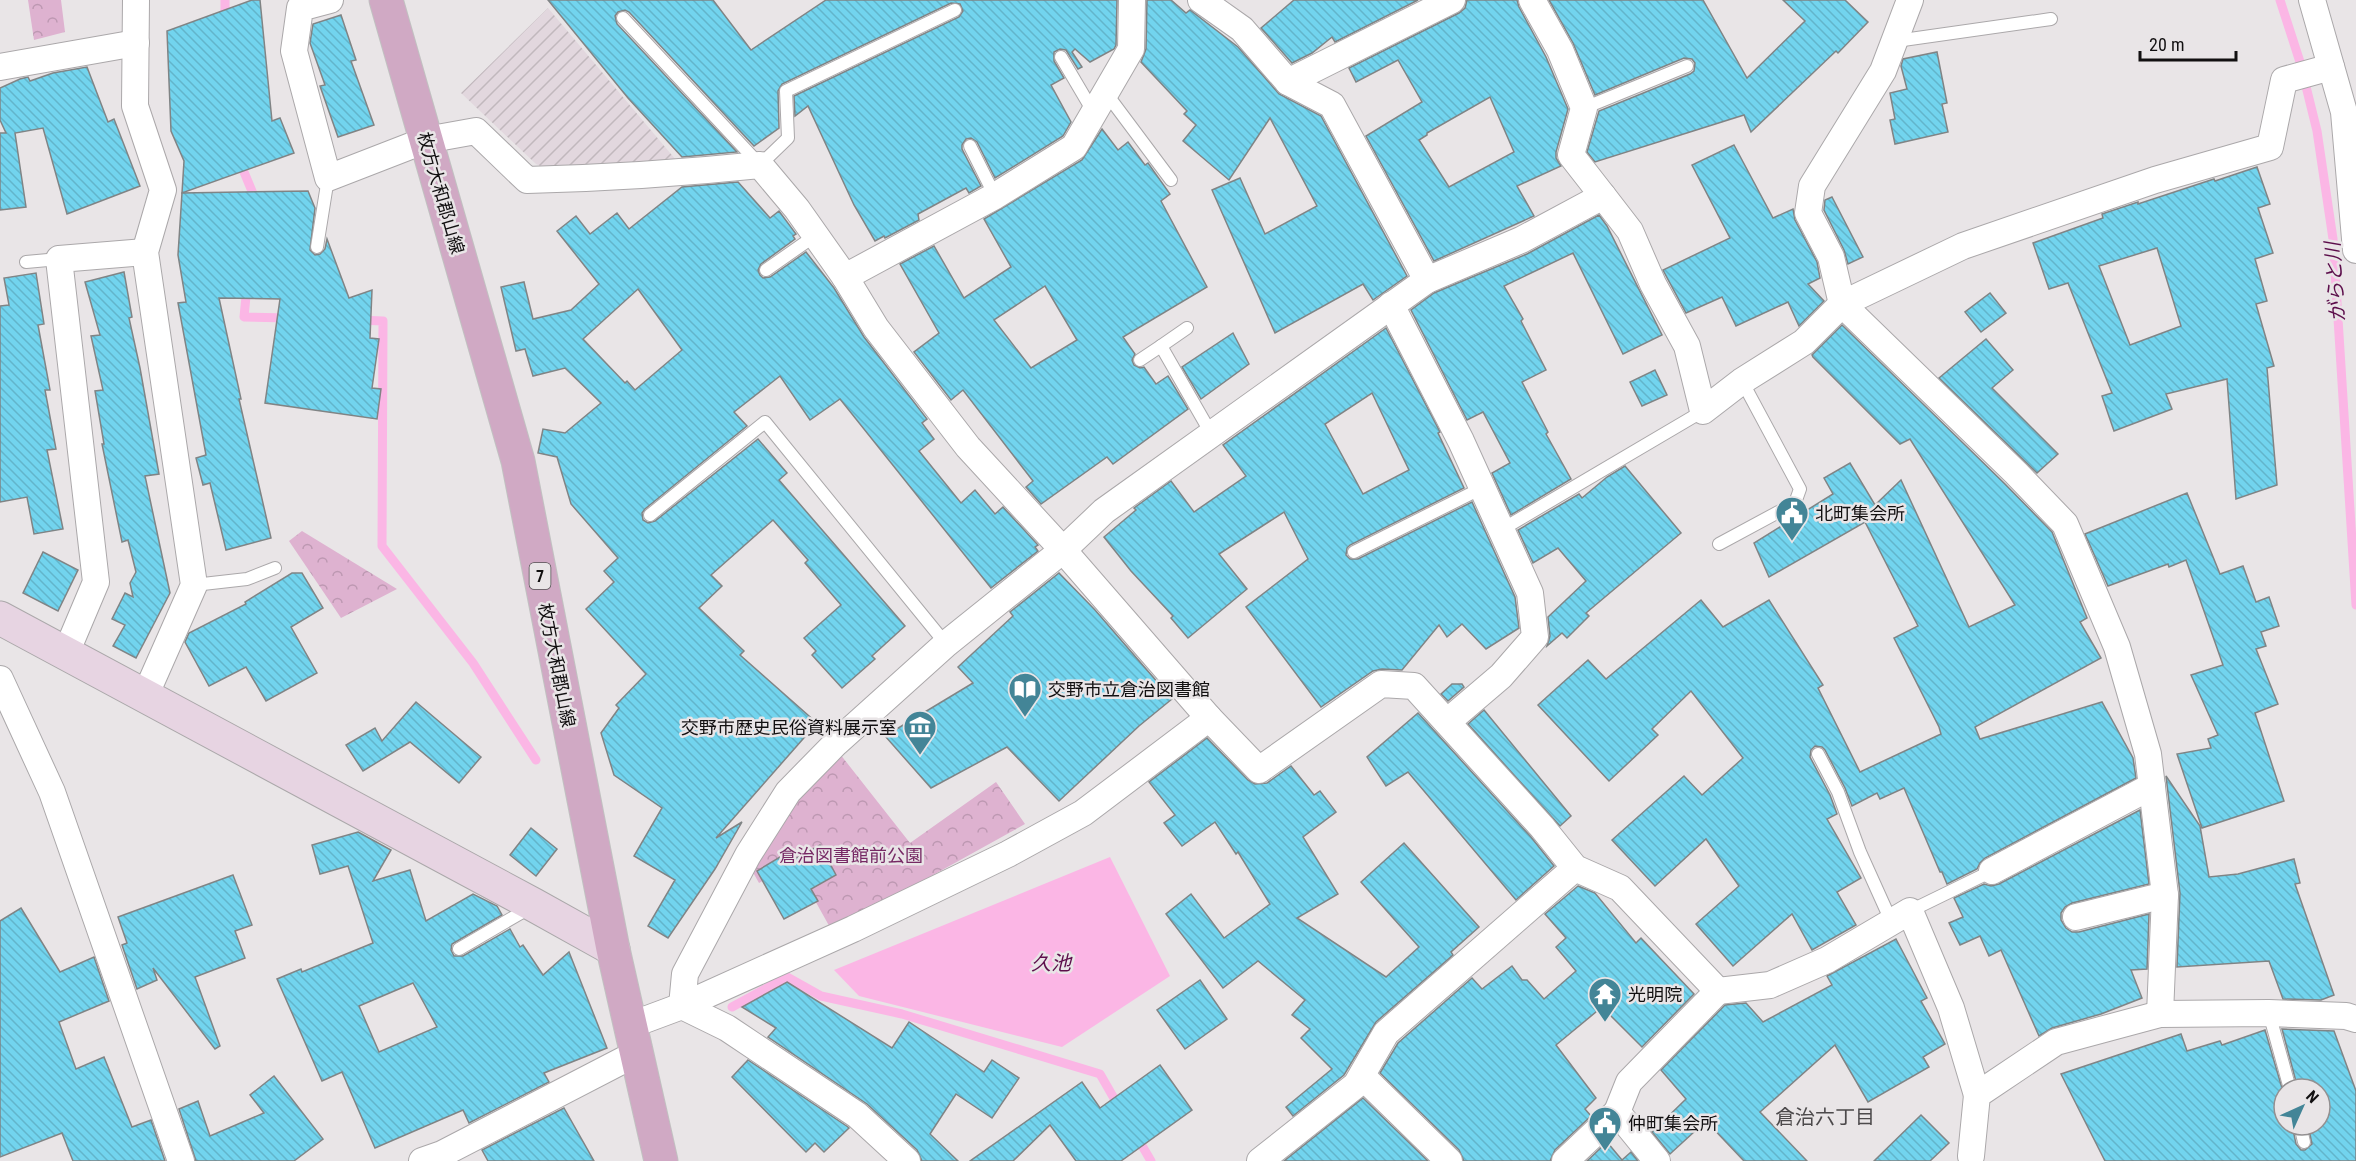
<svg xmlns="http://www.w3.org/2000/svg" width="2356" height="1161" font-family="'Roboto Condensed','Noto Sans JP',sans-serif">
	<style>
		.industrial { fill: url(#industrial-furrows) }
		.park { fill: url(#park-crowns) }
		.water { fill: #fbb6e5 }
		.lines { fill: none; stroke-linecap: round; stroke-linejoin: round }
		.stream { stroke: #fbb6e5; stroke-width: 9 }
		.building { fill: url(#building-back-hatch); stroke: #808485; stroke-width: 1.5; fill-rule: evenodd }
		.lane-casing { stroke: #aba8aa; stroke-width: 14 }
		.street-casing { stroke: #aba8aa; stroke-width: 28 }
		.secondary-casing { stroke: #aba8aa; stroke-width: 35 }
		.primary-casing { stroke: #c1c1c1; stroke-width: 35 }
		.lane { stroke: #fff; stroke-width: 12 }
		.street { stroke: #fff; stroke-width: 26 }
		.secondary { stroke: #e7d4e2; stroke-width: 33 }
		.primary { stroke: #d0a9c4; stroke-width: 33 }
		.labels { text-anchor: middle; dominant-baseline: central; stroke-width: 5; stroke-linejoin: round; paint-order: stroke }
		.shield { fill: #e9e5e7; stroke: #525051; stroke-width: 1.5 }
		.shield-label { font-size: 16px; font-weight: bold; fill: #121011 }
		.street-label { font-size: 18px; fill: #121011; stroke: #e9e5e7 }
		.poi-label { font-size: 18px; fill: #121011; stroke: #e9e5e7; text-anchor: start }
		.park-label { font-size: 18px; fill: #762964; stroke: #e9e5e7 }
		.water-label { font-size: 20px; font-style: italic; fill: #5c0e4b; stroke: #e9e5e7 }
		.neighbourhood-label { font-size: 20px; fill: #4d4a4c; stroke: #e9e5e7 }
	</style>
	<defs>
		<pattern id="industrial-furrows" width="10" height="10" patternUnits="userSpaceOnUse" patternTransform="scale(1.5)"><rect width="10" height="10" fill="#e2d7de"/><path d="M-1 1l2-2M0 10L10 0M9 11l2-2" fill="none" stroke="#c1b8bd"/></pattern>
		<pattern id="park-crowns" width="20" height="18" patternUnits="userSpaceOnUse" patternTransform="scale(1.5)"><rect width="20" height="18" fill="#deb2d0"/><path d="M2 6a3 3 0 1 1 6 0M12 15a3 3 0 1 1 6 0" fill="none" stroke="#bd98b2"/></pattern>
		<pattern id="building-back-hatch" width="6" height="6" patternUnits="userSpaceOnUse" patternTransform="scale(1.5)"><rect width="6" height="6" fill="#72d4ee"/><path d="M-1 5l2 2M0 0l6 6M5-1l2 2" fill="none" stroke="#62b5cb"/></pattern>
	</defs>
	<rect width="100%" height="100%" fill="#e9e5e7"/>
	<polygon class="industrial" points="548,8 676,160 556,173 536,164 461,93"/>
	<g class="park">
		<polygon points="28,0 61,0 65,32 34,40"/>
		<polygon points="302,531 397,589 341,618 289,541"/>
		<polygon points="840,754 910,843 996,782 1025,824 832,931 794,863 759,883 750,867 777,824"/>
	</g>
	<polygon class="water" points="1110,857 1170,976 1062,1047 859,996 834,970"/>
	<g class="lines">
		<g class="stream">
			<polyline points="225,0 225,22"/>
			<polyline points="2280,0 2300,62 2317,131 2333,239 2356,605"/>
			<polyline points="239,160 254,196 253,203"/>
			<polyline points="247,286 244,317 289,318"/>
			<polyline points="359,320 383,321 382,546 473,663 536,760"/>
			<polyline points="732,1007 787,977 821,996 902,1014 1100,1074 1119,1107"/>
			<polyline points="1137,1137 1151,1161"/>
		</g>
	</g>
	<g class="building">
		<polygon points="252,0 260,0 272,121 280,118 294,153 182,193 184,161 171,131 167,31"/>
		<polygon points="548,0 713,0 751,50 826,0 1117,0 1116,45 1114,49 1090,62 1075,49 1072,52 1082,67 1078,69 1066,50 1060,49 1054,52 1054,61 1064,78 1051,85 1071,122 1063,136 995,178 977,142 971,138 966,139 962,145 962,149 981,186 969,193 966,188 918,214 919,220 885,238 884,236 875,241 854,205 808,106 795,116 794,96 959,17 963,11 960,4 951,3 782,84 778,91 779,128 754,146 629,12 625,10 618,12 615,16 617,24 737,152 682,157 628,98"/>
		<polygon points="1147,0 1171,0 1186,13 1190,10 1238,47 1279,94 1321,116 1407,276 1373,300 1363,284 1275,333 1212,190 1240,178 1265,234 1317,206 1270,118 1229,180 1183,141 1196,125 1184,114 1187,111 1141,62 1146,49"/>
		<polygon points="1294,0 1418,0 1335,42 1332,37 1312,53 1292,63 1261,28"/>
		<path d="M1467 0H1517L1519 7 1546 57 1568 109 1556 152V158L1561 166 1517 186 1534 216 1434 261 1366 136 1422 102 1398 60 1356 82 1349 68 1459 13 1465 8ZM1490 97 1514 152 1449 187 1419 140 1427 135V133Z"/>
		<polygon points="1549,0 1703,0 1747,78 1805,21 1783,0 1845,0 1868,22 1838,53 1836,51 1751,132 1744,115 1595,162 1587,152 1599,111 1690,74 1694,71 1695,63 1692,59 1684,58 1595,95 1573,43"/>
		<polygon points="341,15 356,60 351,61 374,125 338,137 320,86 325,85 310,43 313,24"/>
		<polygon points="1937,52 1947,103 1942,104 1948,132 1895,144 1890,120 1895,119 1890,93 1907,89 1901,66 1903,59"/>
		<polygon points="87,67 108,122 114,119 140,186 67,214 43,128 15,133 26,207 0,210 0,133 6,133 0,120 0,88 20,79 28,77 30,81 53,73"/>
		<path d="M1102 129 1118 150 1128 142 1145 165 1148 163 1170 194 1161 201 1207 287 1123 337 1135 354 1132 360 1134 365 1140 368 1144 367 1156 384 1168 376 1188 409 1113 464 1107 457 1041 504 1026 487 1033 481 963 390 951 400 914 352 939 333 900 264 934 246 964 298 1011 267 984 219 1082 160ZM1045 286 1077 340 1031 368 994 320Z"/>
		<polygon points="1734,145 1773,218 1793,209 1795,220 1817,262 1820,278 1808,284 1824,301 1799,326 1788,302 1736,326 1722,297 1686,313 1663,270 1730,238 1692,165"/>
		<path d="M2257 167 2270 204 2258 208 2273 253 2255 259 2267 301 2256 304 2274 366 2267 368 2277 485 2236 499 2227 379 2166 394 2172 409 2114 431 2102 396 2112 393 2068 283 2049 289 2033 243 2103 218 2102 214 2138 202V204L2214 179 2215 181ZM2157 248 2181 326 2130 345 2099 266Z"/>
		<path d="M738 182 770 218 779 211 796 234 793 236 795 239 761 264 758 270 760 275 763 278 770 277 806 252 834 288 864 337 927 419 922 423 934 439 919 451 961 503 975 490 995 514 1003 507 1038 545 1035 547 1038 551 991 588 840 399 810 420 780 376 734 412 747 426 645 509 642 513 643 520 648 523 655 521 758 439 787 473 779 480 905 626 872 656 875 659 842 688 812 655 816 651 804 638 841 605 805 563 808 560 773 520 711 575 722 586 699 608 744 651 740 655 817 723 716 838 742 822 715 869 668 938 648 926 675 880 634 856 662 808 614 775 601 733 619 708 616 705 646 674 586 609 614 582 604 571 618 558 571 504 557 457 538 453 543 429 565 433 601 403 565 368 533 376 525 349 516 351 501 287 524 282 533 319 571 310 599 284 557 231 576 216 590 234 617 213 629 229 682 187ZM638 289 682 350 635 390 627 381 625 383 583 339Z"/>
		<polygon points="308,191 315,208 310,250 315,255 320,254 325,249 327,239 349,298 372,290 370,338 379,339 372,388 381,389 377,419 265,403 280,299 219,298 241,399 239,399 271,538 226,550 210,483 203,485 196,458 206,455 178,303 186,302 178,255 182,193"/>
		<polygon points="1832,197 1863,257 1848,264 1844,250 1824,210 1825,200"/>
		<polygon points="1599,215 1607,226 1662,335 1623,354 1573,253 1504,286 1523,319 1521,321 1546,370 1522,382 1548,432 1546,434 1571,479 1511,515 1492,473 1510,463 1483,412 1467,420 1411,310 1434,293 1527,254"/>
		<polygon points="124,272 132,317 129,318 140,368 159,474 145,476 170,593 136,658 113,646 125,625 112,619 125,593 133,597 130,583 136,572 128,540 122,542 102,444 104,444 95,391 103,390 91,336 100,335 85,282"/>
		<polygon points="36,273 44,324 38,325 50,390 45,390 56,449 47,450 63,529 34,534 27,497 0,502 0,306 9,305 4,278"/>
		<polygon points="1990,293 2006,313 1981,332 1965,312"/>
		<polygon points="1842,325 2005,484 2052,532 2087,618 2080,622 2101,658 1975,727 1980,739 2102,702 2133,758 2136,778 1985,858 1980,863 1977,869 1947,884 1942,872 1940,872 1904,788 1880,799 1877,793 1852,806 1845,788 1825,750 1822,747 1815,746 1811,750 1810,757 1830,795 1837,814 1827,819 1861,878 1837,892 1856,925 1812,950 1792,914 1733,966 1696,924 1739,886 1706,839 1655,886 1612,840 1684,776 1702,795 1743,758 1691,691 1652,729 1658,735 1609,781 1538,705 1588,660 1606,679 1701,600 1723,627 1769,600 1823,685 1818,688 1860,772 1941,734 1939,727 1894,638 1918,626 1865,522 1769,577 1754,543 1833,494 1824,478 1850,463 1875,505 1901,480 1969,627 2015,605 1910,439 1900,444 1813,357 1812,355"/>
		<path d="M1386 328 1440 432 1438 433 1464 488 1350 545 1347 548 1346 555 1350 559H1358L1472 502 1515 597 1519 628 1486 649 1462 624 1447 637 1439 625 1402 670 1382 669 1373 671 1321 707 1246 607 1308 559 1284 512 1219 554 1247 589 1188 638 1171 618 1173 616 1131 571 1104 537 1136 510 1134 508 1171 481 1194 512 1246 476 1223 445ZM1372 393 1409 470 1363 494 1325 424Z"/>
		<polygon points="1233,333 1249,364 1201,399 1182,367"/>
		<polygon points="1986,339 2013,370 1992,388 2058,454 2037,473 1939,378"/>
		<polygon points="1655,370 1667,395 1642,406 1630,382"/>
		<polygon points="1625,466 1681,533 1586,613 1589,616 1567,638 1562,633 1547,646 1550,636 1548,617 1586,581 1558,548 1533,563 1518,530 1579,494 1582,498 1607,477"/>
		<polygon points="2187,493 2220,574 2243,566 2256,602 2269,597 2279,626 2261,632 2266,646 2256,649 2278,704 2255,713 2284,801 2202,828 2177,754 2211,748 2208,739 2218,735 2191,675 2223,665 2186,560 2169,567 2168,564 2108,586 2085,534"/>
		<polygon points="43,552 78,570 58,611 23,593"/>
		<polygon points="292,573 302,573 323,608 291,627 317,673 266,701 246,667 209,686 185,642 189,633 246,604 245,602"/>
		<polygon points="1059,573 1095,610 1172,699 1139,726 1059,801 1007,747 931,788 885,736 973,683 958,667 1013,616 1010,612"/>
		<polygon points="1452,684 1462,684 1464,687 1448,701 1441,694"/>
		<polygon points="416,702 481,757 459,783 410,742 363,771 346,745 375,728 382,741"/>
		<polygon points="1484,710 1571,816 1560,826 1468,724"/>
		<polygon points="1418,713 1531,837 1554,866 1516,900 1408,772 1386,786 1367,757"/>
		<polygon points="1207,738 1248,780 1255,784 1267,783 1291,766 1314,795 1320,791 1336,812 1303,837 1338,894 1297,918 1386,977 1419,947 1361,882 1404,843 1479,927 1451,952 1453,955 1376,1022 1344,1075 1293,1116 1286,1107 1332,1069 1301,1038 1310,1029 1292,1015 1305,1000 1258,961 1223,988 1166,914 1191,894 1224,938 1270,904 1238,852 1236,854 1215,822 1182,846 1164,823 1175,815 1149,782"/>
		<polygon points="2166,776 2200,826 2209,877 2238,874 2294,859 2300,883 2295,884 2334,995 2321,1000 2283,999 2269,961 2177,967 2180,893"/>
		<polygon points="2140,810 2149,884 2072,903 2065,907 2061,913 2061,920 2066,928 2072,932 2079,932 2149,914 2147,969 2131,970 2142,998 2101,1014 2052,1028 2039,1036 2001,950 1989,956 1980,936 1960,945 1949,923 1963,917 1954,898 1984,884 1991,886 1999,884"/>
		<polygon points="531,828 557,849 536,876 510,855"/>
		<path d="M358 832 391 850 373 881 410 870 426 921 473 894 497 906 502 915 452 944 451 950 454 956H463L510 929 520 947 523 945 543 975 569 952 607 1048 544 1073 549 1082 469 1123 463 1110 375 1148 342 1072 322 1081 277 979 301 969 302 972 373 943 348 866 320 874 312 845ZM413 983 437 1027 379 1052 359 1006Z"/>
		<polygon points="820,845 836,875 811,889 818,901 784,919 757,871 790,851 795,859"/>
		<polygon points="233,875 252,925 235,931 245,958 195,977 220,1046 215,1049 153,968 157,980 137,989 122,945 127,943 118,917"/>
		<polygon points="1578,886 1595,893 1636,943 1641,938 1694,994 1642,1047 1602,1007 1556,1045 1596,1098 1585,1109 1591,1116 1555,1150 1550,1161 1464,1161 1459,1150 1380,1073 1398,1043 1472,978 1482,989 1512,966 1522,980 1527,980 1544,999 1576,971 1556,947 1566,938 1545,914"/>
		<polygon points="21,908 60,972 94,957 109,1001 59,1022 76,1069 104,1057 132,1127 151,1120 165,1161 73,1161 62,1133 0,1157 0,921"/>
		<polygon points="1896,939 1927,998 1921,1001 1945,1044 1923,1057 1929,1067 1868,1102 1835,1045 1760,1112 1807,1161 1744,1161 1706,1121 1670,1154 1652,1132 1686,1099 1661,1070 1725,1005 1746,1003 1763,1022 1832,985 1827,976"/>
		<polygon points="1200,980 1227,1019 1185,1049 1157,1010"/>
		<polygon points="787,982 892,1048 909,1022 984,1072 992,1060 1019,1078 992,1118 956,1094 930,1134 958,1161 922,1161 917,1150 867,1104 768,1037 776,1028 742,1007"/>
		<polygon points="2282,1029 2334,1031 2356,1091 2356,1161 2105,1161 2061,1074 2181,1034 2187,1051 2220,1041 2222,1045 2265,1030 2284,1095 2284,1125 2292,1125 2296,1144 2301,1150 2305,1150 2312,1144 2308,1125 2320,1125 2320,1089 2298,1089"/>
		<polygon points="748,1060 848,1127 849,1128 824,1152 815,1143 806,1152 732,1077"/>
		<polygon points="1160,1065 1192,1110 1121,1161 1076,1161 1050,1125 1013,1161 970,1161 1082,1082 1100,1108"/>
		<polygon points="274,1076 323,1139 294,1161 196,1161 179,1109 198,1101 210,1136 264,1113 250,1095"/>
		<polygon points="1363,1098 1428,1161 1284,1161"/>
		<polygon points="564,1108 594,1161 488,1161 482,1150"/>
		<polygon points="1921,1115 1949,1143 1930,1161 1874,1161"/>
		<polygon points="1607,1142 1622,1160 1631,1152 1638,1161 1587,1161"/>
	</g>
	<g class="lines">
		<g class="lane-casing">
			<g id="lane">
				<polyline points="623,18 760,165 788,138 786,91 955,10"/>
				<polyline points="1896,41 2051,19"/>
				<polyline points="1061,57 1094,113"/>
				<polyline points="1106,93 1171,180"/>
				<polyline points="1584,108 1687,66"/>
				<polyline points="970,146 995,196"/>
				<polyline points="317,247 328,178"/>
				<polyline points="26,262 59,259"/>
				<polyline points="766,270 816,235"/>
				<polyline points="1187,328 1161,346 1212,435"/>
				<polyline points="1140,360 1161,346"/>
				<polyline points="650,515 765,422 946,644"/>
				<polyline points="1501,530 1703,411"/>
				<polyline points="1719,544 1795,503 1800,489 1742,381"/>
				<polyline points="1354,552 1482,488"/>
				<polyline points="194,585 247,579 275,568"/>
				<polyline points="1818,754 1838,792 1860,852 1892,923"/>
				<polyline points="1910,911 1992,871"/>
				<polyline points="459,949 531,907"/>
				<polyline points="2269,1013 2290,1089"/>
				<polyline points="2300,1125 2304,1142"/>
			</g>
		</g>
		<g class="street-casing">
			<g id="street">
				<polyline points="136,0 135,106 163,190 145,252 194,585 145,696"/>
				<path d="M330 0 300 8 294 51 328 178 426 140 476 131 527 180C605 178 683 173 760 165L797 209 845 277 876 328 968 447 1063 550 1209 718"/>
				<polyline points="1201,0 1242,29 1288,82 1332,105 1427,280"/>
				<polyline points="1532,0 1560,50 1584,108 1571,155 1603,196"/>
				<polyline points="1910,0 1883,71 1812,186 1808,213 1831,257 1842,304 2016,473 2065,524 2117,647 2148,754 2165,895 2160,1014"/>
				<polyline points="2312,0 2344,112 2356,250"/>
				<polyline points="0,67 136,43"/>
				<polyline points="1288,82 1452,0"/>
				<polyline points="845,277 995,196 1074,147 1131,49 1132,0"/>
				<polyline points="1391,305 1461,441 1530,593 1535,637 1501,676 1447,722"/>
				<polyline points="66,653 96,582 59,259 145,252"/>
				<polyline points="0,679 52,792 181,1161"/>
				<polyline points="1992,871 2152,786"/>
				<polyline points="2076,917 2165,895"/>
				<polyline points="1718,991 1770,985 1827,960 1910,911 1951,1008 1977,1095"/>
				<polyline points="631,1025 682,1006 853,929 1008,854 1083,813 1209,718 1259,770 1381,684 1414,686 1542,827 1575,868 1620,888 1718,991 1629,1082 1617,1112 1657,1161"/>
				<polyline points="1362,1076 1449,1161"/>
				<polyline points="1971,1156 1977,1095 2056,1042 2160,1014 2269,1013 2346,1016 2356,1019"/>
				<polyline points="422,1161 442,1154 637,1053"/>
				<polyline points="907,1161 857,1115 727,1028 682,1006 685,974 748,855 788,792 836,743 946,644 1063,550 1104,511 1427,280 1521,240 1603,196 1630,231 1653,284 1687,346 1703,411 1742,381 1804,342 1842,304 1963,246 2155,180 2270,147 2284,80 2331,67"/>
				<polyline points="1260,1161 1356,1085 1386,1033 1575,868"/>
				<polyline points="1565,1161 1617,1112"/>
			</g>
		</g>
		<g class="secondary-casing">
			<polyline id="secondary" points="0,618 534,905 613,949"/>
		</g>
		<g class="primary-casing">
			<polyline id="primary" points="386,0 518,461 613,949 661,1161"/>
		</g>
		<use href="#lane" class="lane"/>
		<use href="#street" class="street"/>
		<use href="#secondary" class="secondary"/>
		<use href="#primary" class="primary"/>
	</g>
	<defs>
		<g id="civic-pin" transform="scale(1.725)"><path d="M0 17L-7.5 6A9.5 9.5 0 1 1 7.5 6Z" fill="#438597" stroke="#e9e5e7"/><path d="M-.6-6.5H3V-4.5H.6V-3L4-1V1h2V6H-6V1h2V-1L-.6-3ZM-1.2 2.5V6h2.4V2.5Z" fill="#fff"/></g>
		<g id="library-pin" transform="scale(1.725)"><path d="M0 17L-7.5 6A9.5 9.5 0 1 1 7.5 6Z" fill="#438597" stroke="#e9e5e7"/><path d="M-6-4Q-3-5.5-.7-3.5V5Q-3 3-6 4ZM6-4Q3-5.5 .7-3.5V5Q3 3 6 4Z" fill="#fff"/></g>
		<g id="museum-pin" transform="scale(1.725)"><path d="M0 17L-7.5 6A9.5 9.5 0 1 1 7.5 6Z" fill="#438597" stroke="#e9e5e7"/><path d="M0-6L6-3V-2H-6V-3ZM-5-1h2V3h-2ZM-1-1h2V3h-2ZM3-1h2V3H3ZM-6 4H6V6H-6Z" fill="#fff"/></g>
		<g id="temple-pin" transform="scale(1.725)"><path d="M0 17L-7.5 6A9.5 9.5 0 1 1 7.5 6Z" fill="#438597" stroke="#e9e5e7"/><path d="M0-6L5-2H3V0L6.5 2.5H4V6H1.5V3h-3V6H-4V2.5H-6.5L-3 0V-2H-5Z" fill="#fff"/></g>
	</defs>
	<g fill-rule="evenodd">
		<use href="#civic-pin" x="1792" y="513"/>
		<use href="#library-pin" x="1025" y="689"/>
		<use href="#museum-pin" x="920" y="727"/>
		<use href="#temple-pin" x="1605" y="994"/>
		<use href="#civic-pin" x="1605" y="1123"/>
	</g>
	<g class="labels">
		<rect class="shield" x="529.5" y="563" width="21" height="26" rx="4.5"/>
		<g class="shield-label">
			<text x="540" y="576">7</text>
		</g>
		<g class="street-label">
			<text transform="translate(441 193) rotate(74)">枚方大和郡山線</text>
			<text transform="translate(557 665) rotate(79)">枚方大和郡山線</text>
		</g>
		<g class="poi-label">
			<text x="1815" y="513">北町集会所</text>
			<text x="1048" y="689">交野市立倉治図書館</text>
			<text x="897" y="727" text-anchor="end">交野市歴史民俗資料展示室</text>
			<text x="1628" y="994">光明院</text>
			<text x="1628" y="1123">仲町集会所</text>
		</g>
		<g class="park-label">
			<text x="851" y="855">倉治図書館前公園</text>
		</g>
		<g class="water-label">
			<text transform="translate(2335 282) rotate(-94)">がらと川</text>
			<text x="1051" y="963">久池</text>
		</g>
		<g class="neighbourhood-label">
			<text x="1825" y="1117">倉治六丁目</text>
		</g>
	</g>
	<g transform="translate(2302 1107) rotate(45)"><circle r="28" fill="#e9e5e7" stroke="#939091" stroke-width="1.5"/>
	<path d="M0-4.5L10 22L0 15L-10 22Z" fill="#438597"/>
	<text y="-9" font-size="16" font-weight="bold" text-anchor="middle" fill="#121011">N</text>
	</g>
	<path d="M2140 51v9h96v-9" fill="none" stroke="#121011" stroke-width="3"/>
	<text x="2149" y="51" font-size="18" fill="#121011" stroke="#e9e5e7" stroke-width="4.5" paint-order="stroke">20 m</text>
</svg>
